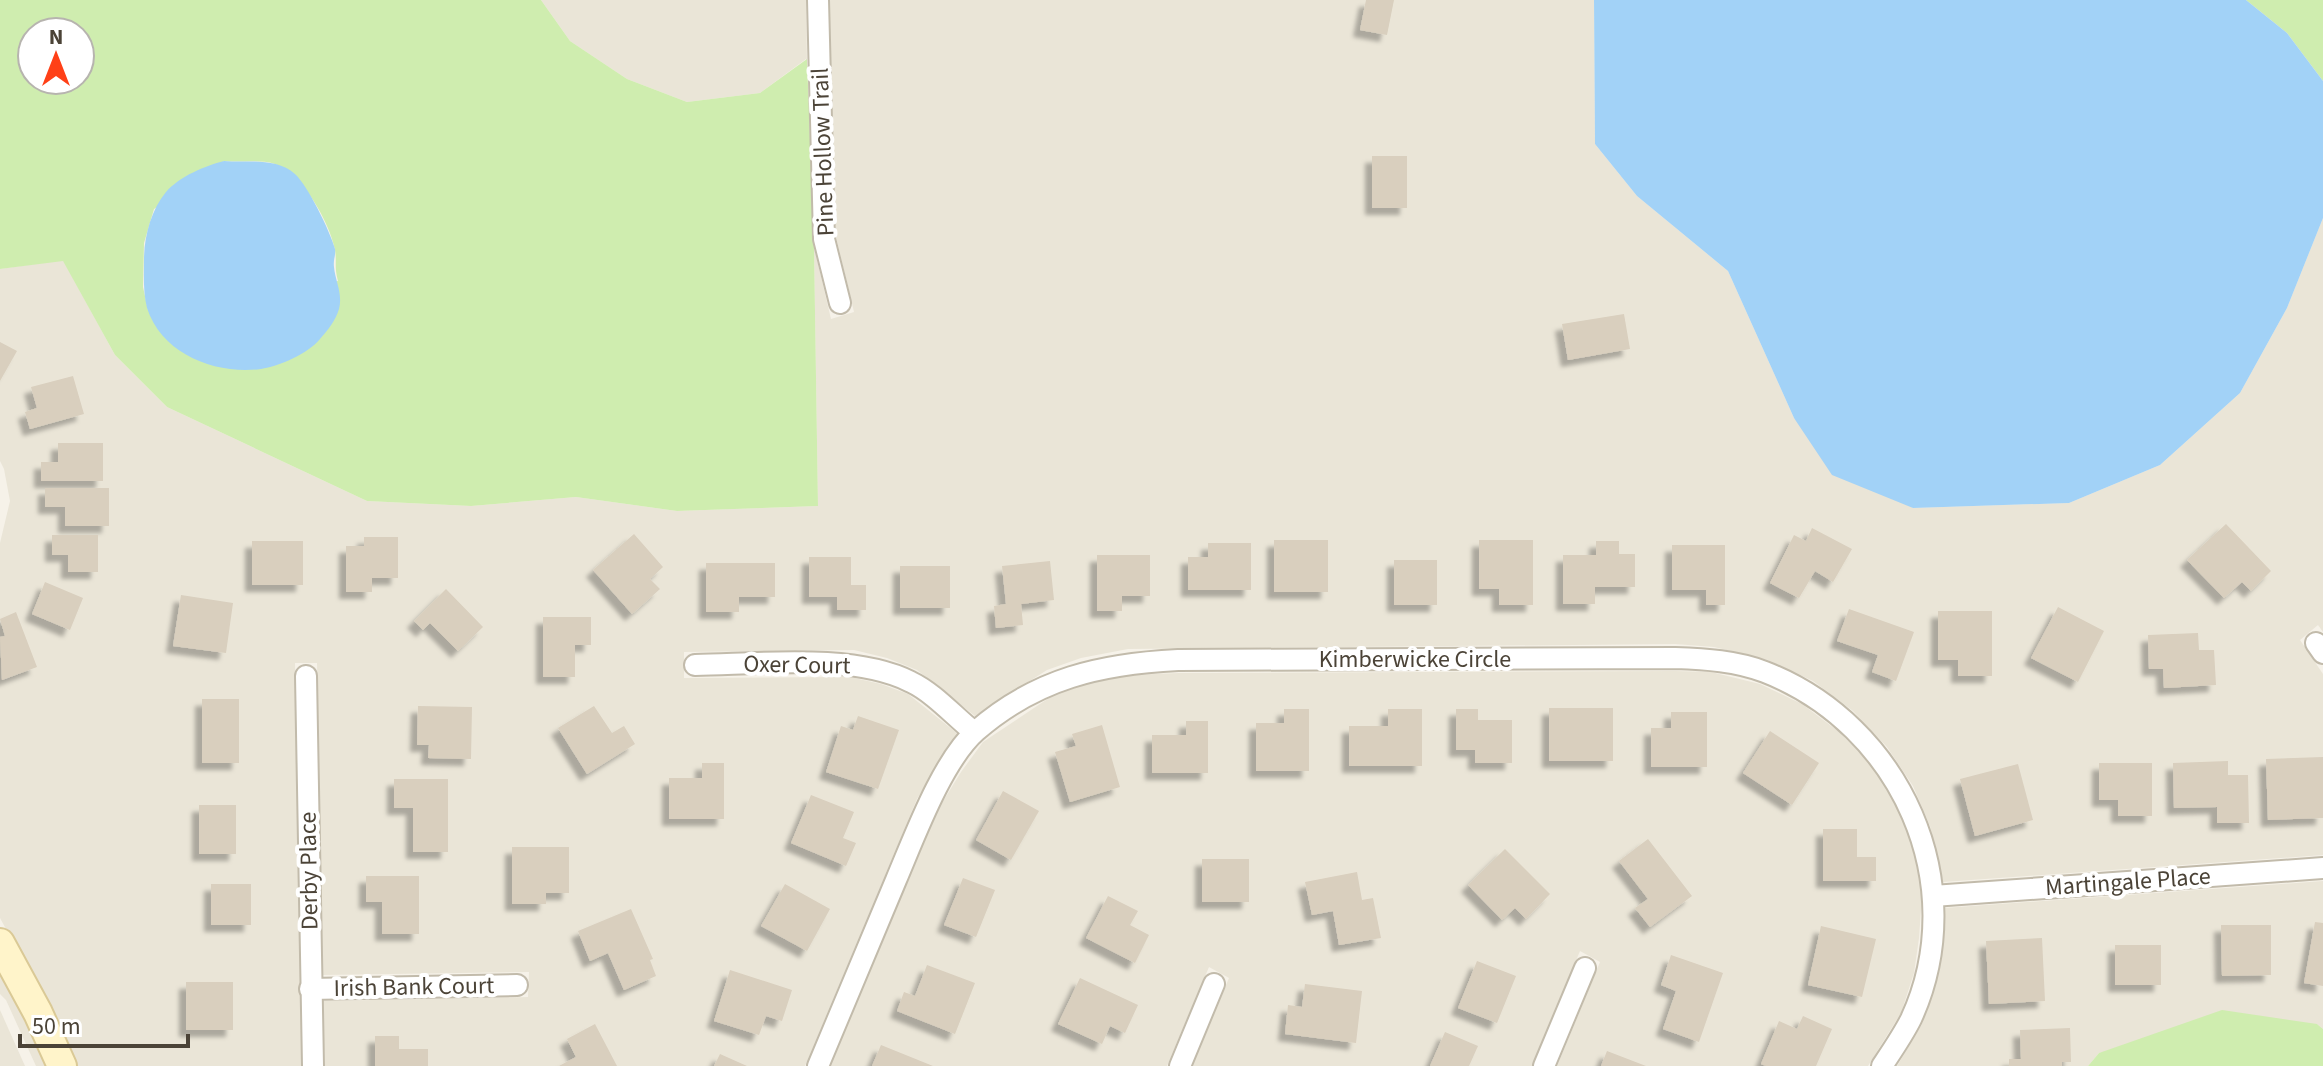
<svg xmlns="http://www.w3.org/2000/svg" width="2323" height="1066" font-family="'Source Sans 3',sans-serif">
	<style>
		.residential { fill: #eae5d7 }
		.green { fill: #cfedaf; fill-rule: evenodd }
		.water { fill: #a2d2f7 }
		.building { fill: #d9cfbe; filter: url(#shadow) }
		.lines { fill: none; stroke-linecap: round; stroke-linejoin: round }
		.street-casing { stroke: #c2bbab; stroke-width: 24 }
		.secondary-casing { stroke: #dac996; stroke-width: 32 }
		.street { stroke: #fff; stroke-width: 20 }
		.secondary { stroke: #fff4ca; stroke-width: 28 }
		.labels { text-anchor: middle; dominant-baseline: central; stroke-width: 8; stroke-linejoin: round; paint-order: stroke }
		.street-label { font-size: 24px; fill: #4b4337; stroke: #fff }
	</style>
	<defs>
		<filter id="shadow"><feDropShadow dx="-7" dy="7" stdDeviation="2" flood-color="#0004"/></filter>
	</defs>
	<rect width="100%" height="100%" fill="#f6f2e9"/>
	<g class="residential">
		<polygon points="541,0 806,0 807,63 806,59 760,93 687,102 627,79 570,41"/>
		<polygon points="829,0 1594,0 1595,144 1637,196 1728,271 1794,418 1913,508 2069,503 2160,465 2240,393 2287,308 2323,218 2323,632 2318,625 2300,640 2323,674 2323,855 1943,882 1930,826 1913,786 1887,747 1853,711 1813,681 1768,660 1714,647 1675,644 1128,649 1081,658 1047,670 975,716 917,670 887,658 854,650 684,652 684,678 850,677 881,684 908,694 958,734 917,799 805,1066 325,1066 322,1001 528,997 529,972 322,975 317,663 295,663 302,1066 75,1066 48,1006 0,918 0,543 10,501 4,469 0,461 0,269 63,260 115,355 167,407 367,501 471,506 576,497 677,511 818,506 814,247 831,319 854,312 836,237"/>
		<polygon points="1675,671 1711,672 1760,684 1802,704 1838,731 1871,765 1893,798 1908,834 1917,865 1922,896 1919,938 1914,973 1901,1013 1868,1066 1557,1066 1600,962 1580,951 1532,1066 1192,1066 1229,978 1209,967 1167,1066 830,1066 937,811 961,772 983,742 1055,694 1086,684 1129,675 1179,673"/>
		<polygon points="2323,881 2323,1029 2317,1024 2099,1053 2088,1066 1897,1066 1922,1024 1936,979 1944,908"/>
		<polygon points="0,968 49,1066 36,1066 6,1000 0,994"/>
		<polygon points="0,1010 25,1066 0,1066"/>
	</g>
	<g class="green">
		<path d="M0 0H541L570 41 627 79 687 102 760 93 807 59 814 247 818 506 677 511 576 497 471 506 367 501 167 407 115 355 63 261 0 269ZM32 32H80V80H32ZM224 161C241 163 259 159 275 164 302 173 330 223 335 250 337 261 334 266 338 281L148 310 143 287 144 243 154 209Z"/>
		<polygon points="2246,0 2323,0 2323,81 2287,33"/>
		<polygon points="2222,1010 2317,1024 2323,1029 2323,1066 2088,1066 2099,1053"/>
	</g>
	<g class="water">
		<polygon points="1594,0 2246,0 2287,33 2323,81 2323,218 2287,308 2240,393 2160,465 2069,503 1913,508 1832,475 1794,418 1728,271 1637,196 1595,144"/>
		<path d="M224 161C247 163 276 157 295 174 308 186 330 231 335 249 336 255 333 260 334 267 335 280 343 294 339 309 336 320 327 331 320 339 308 354 279 366 261 369 217 375 162 355 147 308 143 292 144 276 144 260 144 237 151 210 166 192 180 176 205 166 224 161Z"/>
	</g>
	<g class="building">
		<polygon points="1366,0 1394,0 1387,35 1360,30"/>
		<rect x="1372" y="156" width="35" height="52"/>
		<polygon points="1624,314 1630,349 1568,360 1562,324"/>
		<polygon points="0,342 17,351 0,381"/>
		<polygon points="73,376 84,414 30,429 25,412 37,408 31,387"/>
		<polygon points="58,443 103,443 103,481 41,481 41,462 58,462"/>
		<polygon points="45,488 109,488 109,526 65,526 65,507 45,507"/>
		<polygon points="2226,524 2271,571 2251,591 2242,582 2224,598 2187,560"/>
		<polygon points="1812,528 1852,549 1833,582 1815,571 1799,598 1770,583 1794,535 1806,541"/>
		<polygon points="634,534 663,567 650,579 660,589 632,614 593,570"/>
		<polygon points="52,535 98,535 98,572 68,572 68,555 52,555"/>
		<polygon points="364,537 398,537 398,578 372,578 372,592 346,592 346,546 364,546"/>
		<rect x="1274" y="540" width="54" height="52"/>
		<polygon points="1479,540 1533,540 1533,605 1499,605 1499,589 1479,589"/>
		<rect x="252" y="541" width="51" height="44"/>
		<polygon points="1596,541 1619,541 1619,554 1635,554 1635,587 1595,587 1595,604 1563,604 1563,555 1596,555"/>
		<polygon points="1208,543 1251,543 1251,590 1188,590 1188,557 1208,557"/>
		<polygon points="1672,545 1725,545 1725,605 1706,605 1706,590 1672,590"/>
		<polygon points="1097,555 1150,555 1150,596 1122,596 1122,611 1097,611"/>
		<polygon points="809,557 851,557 851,585 866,585 866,610 837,610 837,597 809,597"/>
		<rect x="1394" y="560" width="43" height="45"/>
		<polygon points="1050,561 1054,600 1021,604 1023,625 996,628 994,606 1006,604 1002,566"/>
		<polygon points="706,563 775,563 775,597 739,597 739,612 706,612"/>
		<rect x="900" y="566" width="50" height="42"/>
		<polygon points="45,582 83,598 70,630 32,614"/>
		<polygon points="446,589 483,627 458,651 430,623 423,630 414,621"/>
		<polygon points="181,595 233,603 226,653 173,646"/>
		<polygon points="2058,607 2104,631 2078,682 2031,658"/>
		<polygon points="1849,609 1914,632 1896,681 1872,672 1878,655 1837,641"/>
		<polygon points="1938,611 1992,611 1992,676 1958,676 1958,660 1938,660"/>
		<polygon points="16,612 37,667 2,680 0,637 5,636 0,619"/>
		<polygon points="543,617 591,617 591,645 575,645 575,677 543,677"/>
		<polygon points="2198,633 2199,650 2214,650 2216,685 2164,688 2163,669 2149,669 2148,635"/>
		<rect x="202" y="699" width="37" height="64"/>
		<polygon points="418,706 472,707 471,759 428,758 429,745 417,745"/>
		<polygon points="594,706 612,733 624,726 635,744 587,774 558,728"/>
		<rect x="1549" y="708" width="64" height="53"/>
		<polygon points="1284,709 1309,709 1309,771 1256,771 1256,723 1284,723"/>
		<polygon points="1388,709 1422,709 1422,766 1349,766 1349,726 1388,726"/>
		<polygon points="1456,709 1478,709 1478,720 1512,720 1512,763 1475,763 1475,750 1456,750"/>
		<polygon points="1671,712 1707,712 1707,767 1651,767 1651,728 1671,728"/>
		<polygon points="858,716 899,730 878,789 826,772 841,726 853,730"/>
		<polygon points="1186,721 1208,721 1208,773 1152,773 1152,735 1186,735"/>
		<polygon points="1102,725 1120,787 1070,802 1055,752 1076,746 1072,734"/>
		<polygon points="1770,731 1819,763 1792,805 1743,773"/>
		<polygon points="2323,757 2323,818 2268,820 2266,759"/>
		<polygon points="2228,761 2228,775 2248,775 2249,823 2217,823 2217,807 2174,808 2173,763"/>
		<polygon points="702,763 724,763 724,819 669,819 669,778 702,778"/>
		<polygon points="2099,763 2152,763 2152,816 2118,816 2118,800 2099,800"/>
		<polygon points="2018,764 2033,820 1975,836 1960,779"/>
		<polygon points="394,779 448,779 448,852 413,852 413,808 394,808"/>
		<polygon points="1003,791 1039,811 1011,860 976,840"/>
		<polygon points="811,795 854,812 843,838 856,843 846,866 791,843"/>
		<rect x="199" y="805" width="37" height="49"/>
		<polygon points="1823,829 1857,829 1857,857 1876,857 1876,881 1823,881"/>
		<polygon points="1648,839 1692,896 1650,927 1635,908 1648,899 1619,861"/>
		<polygon points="512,847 569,847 569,893 546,893 546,904 512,904"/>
		<polygon points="1505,849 1550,894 1526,919 1515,908 1502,920 1468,885"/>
		<rect x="1202" y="859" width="47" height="43"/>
		<polygon points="1357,872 1362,900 1373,898 1381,938 1339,945 1333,911 1312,915 1305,882"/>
		<polygon points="366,876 419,876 419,934 382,934 382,902 366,902"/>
		<polygon points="963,878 995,890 976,937 944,925"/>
		<rect x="211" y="884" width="40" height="41"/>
		<polygon points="785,884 830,909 807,951 761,926"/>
		<polygon points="1108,896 1138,911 1130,925 1149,935 1135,963 1086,938"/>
		<polygon points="631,909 653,959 650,960 656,976 624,990 608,953 590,961 578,931"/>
		<polygon points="2315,922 2323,923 2323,986 2304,983"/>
		<polygon points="2221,925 2271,925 2271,975 2222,976"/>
		<polygon points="1821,926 1876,939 1862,997 1808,985"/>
		<polygon points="2042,938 2045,1001 1989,1004 1986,941"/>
		<rect x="2115" y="945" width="46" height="40"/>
		<polygon points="1671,955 1723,973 1699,1042 1663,1029 1676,991 1661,985"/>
		<polygon points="1477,961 1516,976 1497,1023 1458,1008"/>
		<polygon points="927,965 975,983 955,1034 897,1011 904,992 915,996"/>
		<polygon points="730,970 792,990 782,1021 766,1016 759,1035 714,1021"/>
		<polygon points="1080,978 1138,1005 1125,1033 1110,1026 1102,1044 1058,1024"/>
		<rect x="186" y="982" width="47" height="48"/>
		<polygon points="1305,984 1362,991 1356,1043 1285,1034 1288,1005 1302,1007"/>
		<polygon points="1803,1016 1832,1029 1816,1066 1766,1066 1761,1064 1779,1021 1797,1029"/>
		<polygon points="595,1024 617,1066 559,1066 576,1057 567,1039"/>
		<polygon points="2070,1028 2071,1062 2062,1062 2062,1066 2009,1066 2009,1059 2021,1059 2020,1030"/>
		<polygon points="1445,1032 1478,1046 1469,1066 1430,1066"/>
		<polygon points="375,1036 399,1036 399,1049 428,1049 428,1066 375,1066"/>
		<polygon points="881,1045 933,1066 872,1066"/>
		<polygon points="1607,1051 1646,1066 1601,1066"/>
		<polygon points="720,1054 747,1066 714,1066"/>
	</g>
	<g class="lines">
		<g class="street-casing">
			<g id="street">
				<polyline points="818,0 824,239 840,303"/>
				<polyline points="2316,643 2323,653"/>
				<path d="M695 665C759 664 854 653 911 682 934 693 954 716 974 732"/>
				<polyline points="306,676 313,1066"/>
				<polyline points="1933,896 2323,868"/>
				<polyline points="310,989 517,985"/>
				<path d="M818 1066C844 1004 870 942 896 880 914 838 942 761 976 731 1037 678 1101 664 1178 660L1675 658C1705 659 1737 661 1765 672 1901 725 1973 884 1911 1019 1903 1035 1892 1051 1882 1066"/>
				<polyline points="1180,1066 1214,984"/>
				<polyline points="1544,1066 1585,968"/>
			</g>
		</g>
		<g class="secondary-casing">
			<polyline id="secondary" points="0,943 38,1013 62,1066"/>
		</g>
		<use href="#street" class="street"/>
		<use href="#secondary" class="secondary"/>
	</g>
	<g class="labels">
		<g class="street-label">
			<text transform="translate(823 152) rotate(-92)">Pine Hollow Trail</text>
			<text x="1415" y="659">Kimberwicke Circle</text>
			<text transform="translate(797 665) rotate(1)">Oxer Court</text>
			<text transform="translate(309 871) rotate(-91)">Derby Place</text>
			<text transform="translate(2128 882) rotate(-4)">Martingale Place</text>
			<text transform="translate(414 987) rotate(-1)">Irish Bank Court</text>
		</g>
	</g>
	<g transform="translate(56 56)"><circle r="38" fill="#ffffff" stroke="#b7b4af" stroke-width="2"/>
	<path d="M0-6L14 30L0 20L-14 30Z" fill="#ff4017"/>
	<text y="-12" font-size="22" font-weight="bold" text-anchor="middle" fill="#4b4337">N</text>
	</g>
	<path d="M20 1034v12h168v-12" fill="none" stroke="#4b4337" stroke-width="4"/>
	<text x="32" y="1034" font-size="24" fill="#4b4337" stroke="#ffffff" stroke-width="6" paint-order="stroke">50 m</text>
</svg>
